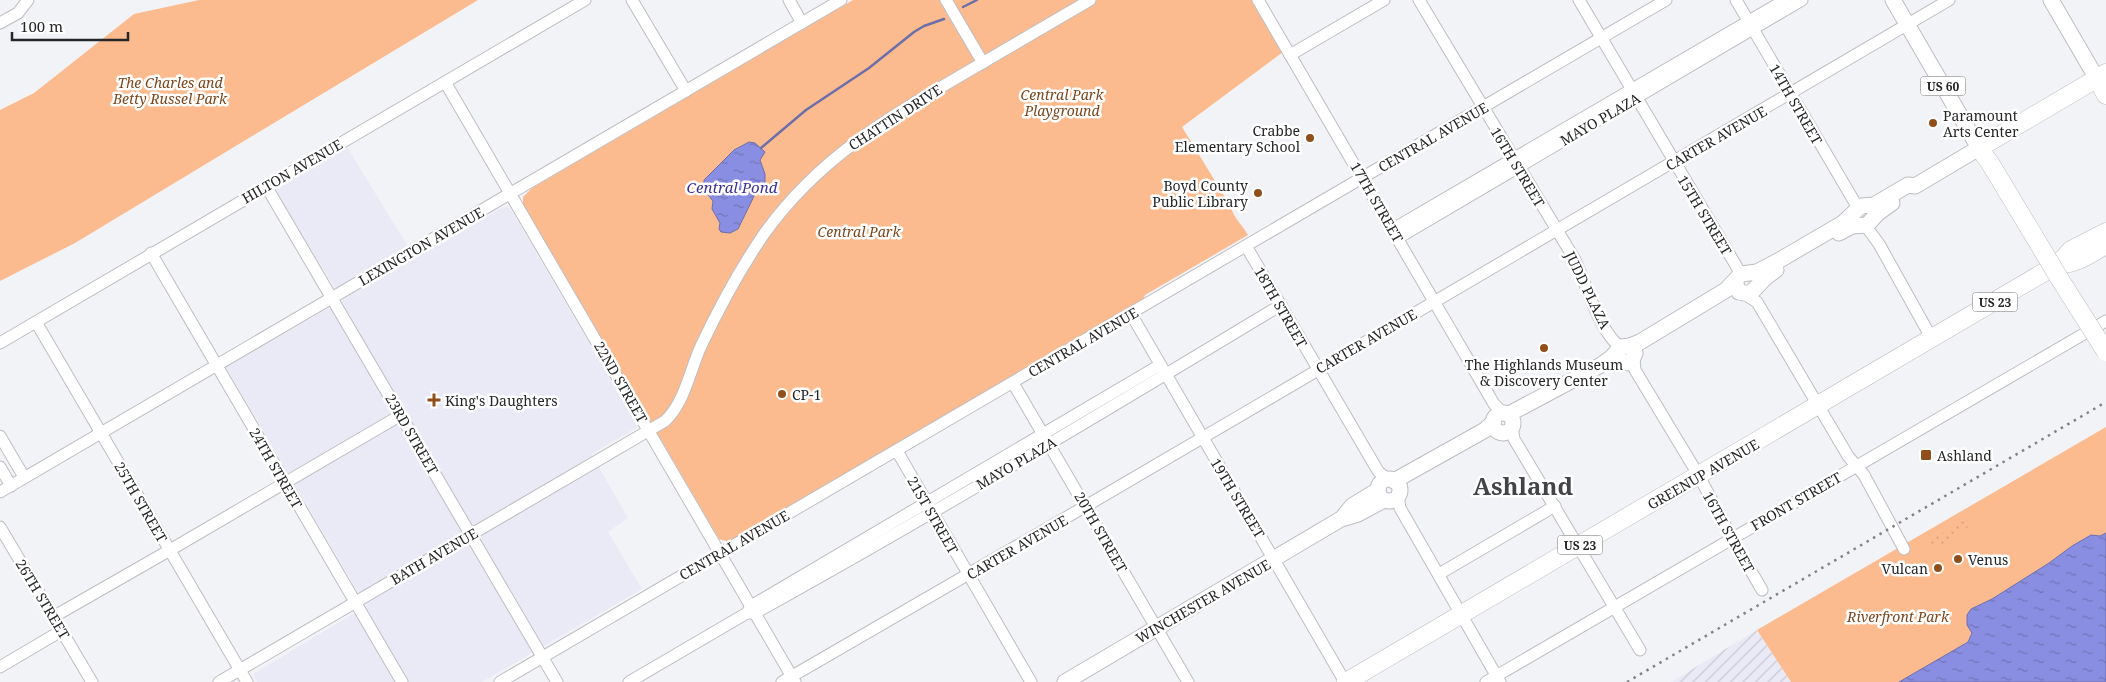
<svg xmlns="http://www.w3.org/2000/svg" width="2106" height="682" font-family="'Noto Serif',serif">
	<style>
		.built { fill: #e9eaf6 }
		.industrial { fill: url(#industrial-furrows) }
		.park { fill: #fbbb8f }
		.garden { fill: url(#garden-dots) }
		.water { fill: url(#water-ripples); stroke: #6c6faa }
		.lines { fill: none; stroke-linecap: round; stroke-linejoin: round }
		.stream { stroke: #6c6faa; stroke-width: 2.5 }
		.minor-casing { stroke: #bebec2; stroke-width: 13 }
		.major-casing { stroke: #bebec2; stroke-width: 17 }
		.highway-casing { stroke: #bebec2; stroke-width: 19 }
		.minor { stroke: #fff; stroke-width: 11 }
		.major { stroke: #fff; stroke-width: 15 }
		.highway { stroke: #fff; stroke-width: 18 }
		.rail { stroke: #828385; stroke-width: 2.5; stroke-dasharray: 2.5 5; stroke-linecap: butt }
		.highway-bridge-casing { stroke: #bebec2; stroke-width: 19; stroke-linecap: butt }
		.highway-bridge { stroke: #fff; stroke-width: 18 }
		.poi-dot { fill: #904f1a; stroke: #fff; stroke-width: 2 }
		.labels { text-anchor: middle; dominant-baseline: central; stroke-width: 5; stroke-linejoin: round; paint-order: stroke }
		.shield { fill: #fff; stroke: #666768; stroke-width: 1 }
		.shield-label { font-size: 12px; font-weight: bold; fill: #252627 }
		.park-label { font-size: 14px; font-style: italic; fill: #7c461c; stroke: #fff }
		.street-label { font-size: 14px; fill: #252627; stroke: #fff }
		.poi-label { font-size: 14px; fill: #252627; stroke: #fff; text-anchor: start }
		.water-label { font-size: 15px; font-style: italic; fill: #3a3192; stroke: #fff }
		.town-label { font-size: 24px; font-weight: bold; fill: #434447; stroke: #fff }
	</style>
	<defs>
		<pattern id="industrial-furrows" width="10" height="10" patternUnits="userSpaceOnUse" patternTransform="scale(1.25)"><rect width="10" height="10" fill="#e9eaf6"/><path d="M-1 1l2-2M0 10L10 0M9 11l2-2" fill="none" stroke="#c8c9d3"/></pattern>
		<pattern id="garden-dots" width="8" height="8" patternUnits="userSpaceOnUse" patternTransform="scale(1.25)"><rect width="8" height="8" fill="#fbbb8f"/><path d="M2 2h.1M6 6h.1" fill="none" stroke="#d7a17b" stroke-width="1.8" stroke-linecap="round"/></pattern>
		<pattern id="water-ripples" width="26" height="14" patternUnits="userSpaceOnUse" patternTransform="scale(1.25)"><rect width="26" height="14" fill="#8a8ee2"/><path d="M2 4q2-2 4 0t4 0M15 11q2-2 4 0t4 0" fill="none" stroke="#7174b7"/></pattern>
	</defs>
	<rect width="100%" height="100%" fill="#f2f3f7"/>
	<polygon class="built" points="347,147 415,258 503,207 510,208 638,427 591,454 628,518 608,532 642,589 482,682 257,682 253,674 366,606 226,367 343,300 273,190"/>
	<polygon class="industrial" points="1757,630 1791,682 1671,682"/>
	<g class="park">
		<polygon points="199,0 478,0 75,243 0,281 0,110 34,93 134,14"/>
		<path d="M853 0H1253L1283 52 1182 127 1231 207C1234 219 1242 224 1248 235L1145 295 1143 300 729 542 719 539 523 204V197L532 188Z"/>
		<polygon points="2106,427 2106,533 2100,536 2091,535 2072,546 2049,563 1992,599 1971,609 1967,615 1967,625 1972,633 1968,642 1899,682 1791,682 1757,630"/>
	</g>
	<polygon class="garden" points="1979,512 1967,528 1941,546 1924,544"/>
	<g class="water">
		<polygon points="749,142 755,143 765,152 760,160 765,174 765,182 758,188 738,229 730,233 721,232 719,229 720,223 712,209 713,201 704,190 704,180 734,150"/>
		<polygon points="2106,533 2106,682 1899,682 1968,642 1972,633 1967,625 1967,615 1971,609 1992,599 2049,563 2072,546 2091,535 2100,536"/>
	</g>
	<g class="lines">
		<g class="stream">
			<polyline points="963,7 977,0"/>
			<polyline points="761,148 806,110 869,68 914,32 924,26 944,19"/>
		</g>
		<g class="minor-casing">
			<g id="minor">
				<polyline points="632,0 686,91"/>
				<polyline points="789,0 802,23"/>
				<polyline points="946,0 983,63"/>
				<polyline points="1258,0 1494,404 1503,413"/>
				<path d="M1419 0 1575 260C1585 282 1601 335 1621 347"/>
				<polyline points="1579,0 1741,274"/>
				<polyline points="1736,0 1858,208"/>
				<polyline points="0,23 18,13 28,0"/>
				<polyline points="1290,55 1384,0"/>
				<polyline points="445,82 795,682"/>
				<polyline points="266,186 557,682"/>
				<polyline points="1865,225 1879,244 1932,339"/>
				<polyline points="1393,229 1785,0"/>
				<polyline points="1398,238 1802,0"/>
				<polyline points="1246,246 1378,471 1387,479"/>
				<polyline points="151,253 402,682"/>
				<polyline points="1746,295 1757,302 1848,456 1864,475 1904,549"/>
				<polyline points="1131,314 1345,682"/>
				<polyline points="36,322 247,682"/>
				<polyline points="0,343 585,0"/>
				<polyline points="1634,360 1635,370 1699,476 1732,538 1762,590"/>
				<polyline points="1013,383 1188,682"/>
				<polyline points="1512,428 1514,439 1640,650"/>
				<polyline points="0,436 24,477"/>
				<polyline points="897,451 1031,682"/>
				<polyline points="0,467 11,486"/>
				<polyline points="0,492 841,0"/>
				<polyline points="1398,496 1400,508 1500,682"/>
				<polyline points="0,527 92,682"/>
				<polyline points="1439,574 1555,506"/>
				<path d="M749 613H755C932 515 1107 410 1281 305"/>
				<polyline points="53,617 170,550 401,415"/>
				<polyline points="0,667 61,631"/>
				<path d="M219 682 665 421C685 402 690 370 701 346 719 308 740 269 764 234 817 160 883 121 960 76 1003 51 1047 25 1090 0"/>
				<polyline points="500,682 1666,0"/>
				<polyline points="629,682 747,613 751,606 1160,365"/>
				<polyline points="782,682 1086,506 1949,0"/>
				<polyline points="1486,682 2106,321"/>
			</g>
		</g>
		<g class="major-casing">
			<g id="major">
				<polyline points="2051,0 2097,79"/>
				<polyline points="1839,233 1852,226 1867,225 1878,213 1892,203"/>
				<polyline points="1735,282 1739,292 1750,294 1765,278 1776,270"/>
				<polyline points="1617,352 1620,362 1631,363 1635,353 1630,346"/>
				<circle cx="1503" cy="423" r="10"/>
				<polyline points="1509,414 1601,365 1612,357 1621,347 1630,346 1640,342 1726,290 1741,274 1757,272 1778,261 1843,223 1861,206 1874,205 1908,185 1915,186 1979,148 1893,0"/>
				<circle cx="1389" cy="490" r="11"/>
				<polyline points="1394,481 1485,430 1493,423"/>
				<polyline points="1344,516 1352,506 1378,490"/>
				<polyline points="1065,682 1341,519 1358,514 1384,500"/>
			</g>
		</g>
		<g class="highway-casing">
			<g id="highway">
				<polyline points="2097,79 2106,95"/>
				<polyline points="1990,163 1979,148 2106,73"/>
				<path d="M2058 264C2076 265 2091 253 2106 245"/>
				<polyline points="1346,682 2058,264 2071,250 2106,232"/>
			</g>
		</g>
		<use href="#minor" class="minor"/>
		<use href="#major" class="major"/>
		<use href="#highway" class="highway"/>
		<polyline class="rail" points="1627,682 2106,402"/>
		<g class="highway-bridge-casing">
			<polyline id="highway-bridge" points="1990,163 2061,281 2106,352"/>
		</g>
		<use href="#highway-bridge" class="highway-bridge"/>
	</g>
	<g class="poi-dot">
		<circle cx="1933" cy="123" r="5"/>
		<circle cx="1310" cy="138" r="5"/>
		<circle cx="1258" cy="193" r="5"/>
		<circle cx="1544" cy="348" r="5"/>
		<circle cx="782" cy="394" r="5"/>
		<path d="M431.5 392.5h5v5h5v5h-5v5h-5v-5h-5v-5h5z"/>
		<rect x="1920" y="449" width="12" height="12" rx="2.5"/>
		<circle cx="1958" cy="559" r="5"/>
		<circle cx="1938" cy="568" r="5"/>
	</g>
	<g class="labels">
		<g class="shield">
			<rect x="1920.5" y="76.5" width="45" height="19" rx="4"/>
			<rect x="1972.5" y="292.5" width="45" height="19" rx="4"/>
			<rect x="1557.5" y="535.5" width="45" height="19" rx="4"/>
		</g>
		<g class="shield-label">
			<text x="1943" y="86">US 60</text>
			<text x="1995" y="302">US 23</text>
			<text x="1580" y="545">US 23</text>
		</g>
		<g class="park-label">
			<text x="170" y="82">The Charles and<tspan x="170" dy="16">Betty Russel Park</tspan></text>
			<text x="1062" y="94">Central Park<tspan x="1062" dy="16">Playground</tspan></text>
			<text x="859" y="231">Central Park</text>
			<text x="1898" y="616">Riverfront Park</text>
		</g>
		<g class="street-label">
			<text transform="translate(1796 104) rotate(60)">14TH STREET</text>
			<text transform="translate(895 117) rotate(-33)">CHATTIN DRIVE</text>
			<text transform="translate(1600 119) rotate(-30)">MAYO PLAZA</text>
			<text transform="translate(1433 137) rotate(-30)">CENTRAL AVENUE</text>
			<text transform="translate(1716 138) rotate(-30)">CARTER AVENUE</text>
			<text transform="translate(1518 167) rotate(59)">16TH STREET</text>
			<text transform="translate(292 171) rotate(-30)">HILTON AVENUE</text>
			<text transform="translate(1377 202) rotate(60)">17TH STREET</text>
			<text transform="translate(1705 215) rotate(59)">15TH STREET</text>
			<text transform="translate(421 246) rotate(-30)">LEXINGTON AVENUE</text>
			<text transform="translate(1588 290) rotate(64)">JUDD PLAZA</text>
			<text transform="translate(1281 307) rotate(60)">18TH STREET</text>
			<text transform="translate(1366 341) rotate(-30)">CARTER AVENUE</text>
			<text transform="translate(1083 342) rotate(-30)">CENTRAL AVENUE</text>
			<text transform="translate(621 382) rotate(60)">22ND STREET</text>
			<text transform="translate(412 434) rotate(60)">23RD STREET</text>
			<text transform="translate(1016 463) rotate(-30)">MAYO PLAZA</text>
			<text transform="translate(276 468) rotate(60)">24TH STREET</text>
			<text transform="translate(1703 474) rotate(-30)">GREENUP AVENUE</text>
			<text transform="translate(1238 498) rotate(59)">19TH STREET</text>
			<text transform="translate(1796 501) rotate(-30)">FRONT STREET</text>
			<text transform="translate(141 502) rotate(60)">25TH STREET</text>
			<text transform="translate(933 515) rotate(60)">21ST STREET</text>
			<text transform="translate(1101 532) rotate(60)">20TH STREET</text>
			<text transform="translate(1729 532) rotate(61)">16TH STREET</text>
			<text transform="translate(734 545) rotate(-30)">CENTRAL AVENUE</text>
			<text transform="translate(1017 547) rotate(-30)">CARTER AVENUE</text>
			<text transform="translate(434 556) rotate(-30)">BATH AVENUE</text>
			<text transform="translate(43 599) rotate(59)">26TH STREET</text>
			<text transform="translate(1203 601) rotate(-30)">WINCHESTER AVENUE</text>
		</g>
		<g class="poi-label">
			<text x="1943" y="115">Paramount<tspan x="1943" dy="16">Arts Center</tspan></text>
			<text x="1300" y="130" text-anchor="end">Crabbe<tspan x="1300" dy="16">Elementary School</tspan></text>
			<text x="1248" y="185" text-anchor="end">Boyd County<tspan x="1248" dy="16">Public Library</tspan></text>
			<text x="1544" y="364" text-anchor="middle">The Highlands Museum<tspan x="1544" dy="16">&amp; Discovery Center</tspan></text>
			<text x="792" y="394">CP-1</text>
			<text x="445" y="400">King's Daughters</text>
			<text x="1937" y="455">Ashland</text>
			<text x="1968" y="559">Venus</text>
			<text x="1928" y="568" text-anchor="end">Vulcan</text>
		</g>
		<g class="water-label">
			<text x="732" y="187">Central Pond</text>
		</g>
		<g class="town-label">
			<text x="1523" y="485">Ashland</text>
		</g>
	</g>
	<path d="M12 32v8h116v-8" fill="none" stroke="#252627" stroke-width="2.5"/>
	<text x="20" y="32" font-size="15" fill="#252627" stroke="#ffffff" stroke-width="4" paint-order="stroke">100 m</text>
</svg>
